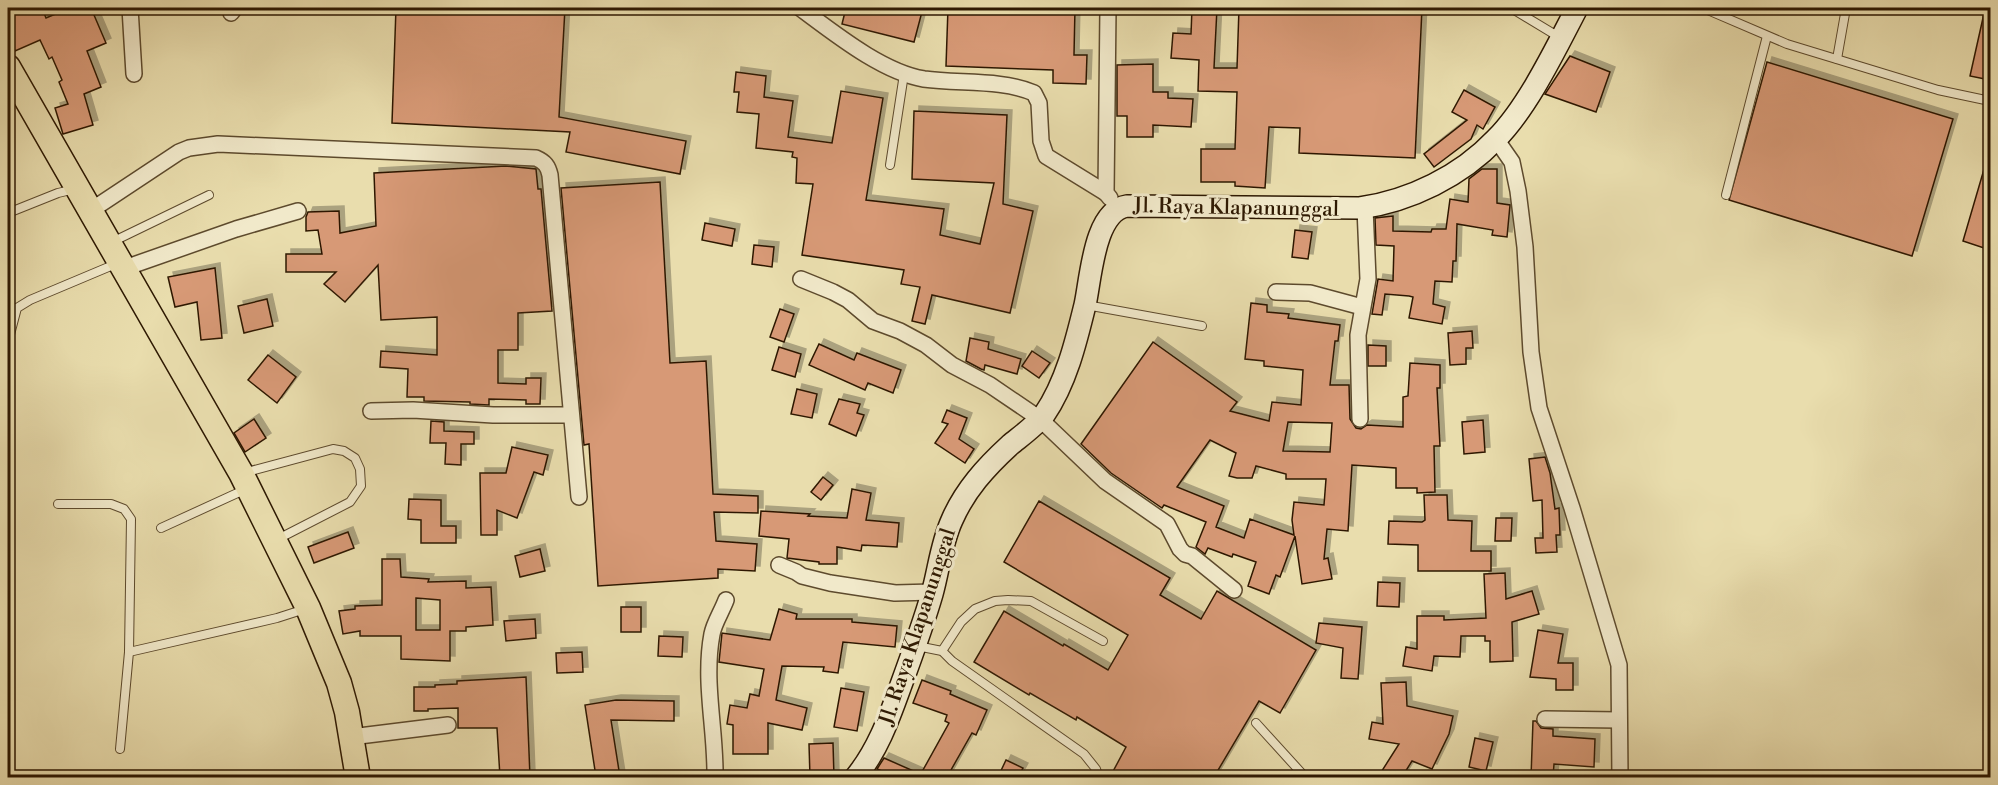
<svg xmlns="http://www.w3.org/2000/svg" width="1998" height="785" font-family="'Libre Bodoni',serif">
	<style>
		.building { fill: #d79976; stroke: #2e1902; stroke-width: 1.5; fill-rule: evenodd; filter: url(#shadow) }
		.lines { fill: none; stroke-linecap: round; stroke-linejoin: round }
		.lane-casing { stroke: #5d4a2d; stroke-width: 10 }
		.street-casing { stroke: #5d4a2d; stroke-width: 18 }
		.secondary-casing { stroke: #2e1902; stroke-width: 24 }
		.primary-casing { stroke: #2e1902; stroke-width: 27 }
		.lane { stroke: #f1e9ca; stroke-width: 8 }
		.street { stroke: #f1e9ca; stroke-width: 15 }
		.secondary { stroke: #f1e9ca; stroke-width: 21 }
		.primary { stroke: #e9ddad; stroke-width: 24 }
		.labels { text-anchor: middle; dominant-baseline: central; stroke-width: 6; stroke-linejoin: round; paint-order: stroke }
		.street-label { font-size: 21px; fill: #2e1902; stroke: #f1e9ca }
	</style>
	<defs>
		<filter id="shadow"><feDropShadow dx="5" dy="-5" stdDeviation="0" flood-color="#0004"/></filter>
	</defs>
	<rect width="100%" height="100%" fill="#e9ddad"/>
	<filter id="stains"><feTurbulence type="fractalNoise" baseFrequency=".00333" numOctaves="4"/><feColorMatrix values="0 0 0 0 .2 0 0 0 0 .09 0 0 0 0 .02 0 0 0 .5 -.17"/></filter>
	<radialGradient id="worn" r=".72"><stop offset=".6" stop-color="#630" stop-opacity="0"/><stop offset="1" stop-color="#630" stop-opacity=".3"/></radialGradient>
	<g class="building">
		<polygon points="8,8 42,8 46,18 70,8 91,8 106,43 87,51 101,87 84,94 93,125 63,134 55,108 68,104 59,82 62,80 52,57 49,59 40,40 15,51 8,32"/>
		<polygon points="396,8 565,8 559,117 686,141 680,174 566,152 570,132 392,123"/>
		<polygon points="846,8 923,8 914,42 842,24"/>
		<polygon points="948,8 1075,8 1074,55 1087,55 1086,84 1053,83 1053,70 946,66"/>
		<polygon points="1192,8 1217,8 1214,68 1237,68 1239,8 1422,8 1415,158 1299,153 1300,128 1269,127 1265,188 1235,186 1235,182 1201,182 1201,149 1235,149 1237,92 1198,91 1199,60 1171,58 1173,33 1191,34"/>
		<polygon points="1985,9 1990,10 1990,80 1970,76"/>
		<polygon points="1570,56 1610,72 1596,112 1545,94"/>
		<polygon points="1767,62 1953,119 1912,256 1729,200"/>
		<polygon points="1153,64 1153,92 1168,92 1168,98 1193,99 1191,127 1153,125 1153,137 1127,137 1127,116 1117,116 1117,65"/>
		<polygon points="736,72 766,76 764,97 793,101 788,137 832,143 841,91 883,98 866,200 944,209 940,235 980,244 994,183 912,179 914,111 1007,115 1003,204 1033,211 1010,313 932,295 925,324 912,321 920,287 901,284 904,270 802,255 813,184 796,183 797,158 792,157 793,152 756,148 759,114 737,112 739,92 734,92"/>
		<polygon points="1464,90 1495,107 1483,129 1477,125 1471,139 1434,167 1424,154 1467,120 1452,112"/>
		<polygon points="1987,159 1990,159 1990,250 1963,241"/>
		<polygon points="506,166 536,169 538,189 541,189 552,311 518,313 518,350 498,350 498,383 526,384 526,378 541,378 540,404 526,404 526,400 489,399 489,405 470,404 470,402 424,401 424,397 407,397 408,369 380,367 381,351 437,355 437,317 381,320 378,265 345,302 324,284 336,272 286,272 286,254 322,254 318,230 306,231 306,217 308,212 339,211 340,233 376,226 374,173"/>
		<polygon points="1482,169 1497,169 1497,203 1510,205 1507,237 1492,235 1493,230 1457,224 1456,261 1453,261 1452,282 1435,281 1433,304 1445,307 1442,324 1409,318 1413,297 1409,296 1385,294 1382,315 1372,314 1378,279 1393,281 1394,246 1376,245 1375,218 1393,216 1393,231 1431,232 1432,229 1446,229 1450,199 1468,202 1469,179"/>
		<polygon points="660,182 670,363 706,361 713,494 758,496 758,513 714,512 716,541 757,544 755,571 718,569 718,578 598,586 589,444 584,445 561,188"/>
		<polygon points="705,223 735,229 732,246 702,240"/>
		<polygon points="1295,230 1312,232 1308,259 1292,257"/>
		<polygon points="754,245 774,247 772,267 752,264"/>
		<polygon points="215,268 222,338 201,340 197,302 175,307 168,277"/>
		<polygon points="267,299 273,326 244,333 238,306"/>
		<path d="M1251 303 1267 305V312L1289 314 1288 318 1340 325 1338 341H1335L1330 385H1349L1350 419 1356 428 1361 429 1367 425 1403 427V397L1408 396 1410 363 1440 365V388H1437L1440 446H1434L1435 492 1417 493V488H1396V468L1352 465 1348 531 1327 529 1324 559 1328 558 1332 579 1302 584 1295 536 1280 577 1276 575 1269 594 1248 586 1256 562 1233 554 1232 557 1208 548 1205 554 1196 547 1206 522 1164 505 1162 508 1111 473 1081 444 1153 342 1237 402 1230 411 1269 421 1272 402 1301 405 1303 370 1264 366V361L1245 359ZM1288 422 1332 423 1330 452 1283 451ZM1210 440 1236 453 1229 476 1237 478H1252L1256 466 1286 474V479H1326L1324 505 1294 502 1292 520 1294 535 1250 519 1244 538 1216 527 1224 506 1177 487Z"/>
		<polygon points="780,309 794,314 784,342 770,337"/>
		<polygon points="1472,331 1473,348 1466,348 1466,364 1450,365 1448,333"/>
		<polygon points="970,338 989,342 988,349 1021,359 1017,374 985,365 984,370 981,369 966,361"/>
		<polygon points="819,344 854,360 857,353 901,370 893,393 868,383 865,390 809,365"/>
		<polygon points="1368,345 1386,346 1386,366 1368,366"/>
		<polygon points="779,347 801,354 795,377 772,370"/>
		<polygon points="1032,351 1050,363 1039,378 1022,366"/>
		<polygon points="268,355 296,377 277,403 248,380"/>
		<polygon points="797,389 817,394 812,418 791,414"/>
		<polygon points="839,399 860,404 857,413 864,415 856,436 829,424"/>
		<polygon points="947,410 967,418 959,439 974,449 965,463 935,443 948,424 942,422"/>
		<polygon points="254,419 266,438 245,452 234,433"/>
		<polygon points="1483,420 1485,452 1464,454 1462,422"/>
		<polygon points="431,421 444,422 444,431 474,432 474,444 461,444 461,465 445,464 446,443 430,443"/>
		<polygon points="512,447 548,455 543,475 534,472 517,518 497,510 497,535 481,535 480,473 506,473"/>
		<polygon points="1545,457 1550,473 1555,509 1559,508 1560,535 1556,535 1557,552 1536,553 1535,538 1543,538 1542,500 1533,501 1529,459"/>
		<polygon points="823,477 833,485 821,500 811,492"/>
		<polygon points="852,489 871,493 866,520 899,523 897,547 862,545 861,551 837,547 837,564 819,564 819,562 787,558 789,539 759,536 761,511 810,514 808,516 847,518"/>
		<polygon points="1424,495 1447,495 1448,520 1472,521 1471,551 1491,551 1491,571 1418,571 1418,545 1388,544 1389,521 1422,522 1425,520"/>
		<polygon points="409,499 441,500 441,526 456,526 456,543 421,543 421,520 408,519"/>
		<polygon points="1039,501 1170,578 1160,595 1201,619 1217,591 1316,650 1280,713 1259,701 1214,777 1110,777 1126,747 1077,717 1076,720 1030,693 1029,695 974,662 1004,611 1063,646 1064,644 1108,670 1128,635 1004,562"/>
		<polygon points="1496,518 1512,518 1511,541 1495,541"/>
		<polygon points="348,532 354,548 314,563 308,547"/>
		<polygon points="540,549 545,571 520,577 515,556"/>
		<path d="M382 559H400L401 577 429 579 428 582 466 581V588L491 587 493 625 466 627V631H450V661L401 659V636H360V631L343 634 339 611 355 609V606L382 605ZM416 598 440 600V630H416Z"/>
		<polygon points="1505,573 1506,599 1532,591 1539,614 1512,622 1513,661 1490,662 1490,641 1485,641 1485,636 1461,636 1460,657 1434,656 1432,671 1403,666 1406,647 1417,649 1417,616 1444,616 1444,620 1486,618 1484,574"/>
		<polygon points="1378,582 1400,583 1399,607 1377,606"/>
		<rect x="621" y="607" width="20" height="25"/>
		<polygon points="779,609 797,614 796,619 852,619 852,622 897,626 895,647 843,642 838,673 823,671 824,667 782,666 776,700 807,708 802,730 768,723 768,754 733,754 733,725 727,724 730,705 747,708 750,694 759,696 764,669 719,662 722,633 770,640"/>
		<polygon points="535,619 536,638 506,641 504,621"/>
		<polygon points="1319,623 1362,627 1358,679 1341,678 1343,648 1316,643"/>
		<polygon points="1538,630 1563,634 1558,663 1573,663 1573,690 1556,690 1556,679 1530,677"/>
		<polygon points="659,636 683,637 682,657 658,656"/>
		<polygon points="582,652 583,672 557,673 556,653"/>
		<polygon points="526,677 530,777 500,777 497,728 458,728 458,708 428,709 428,711 414,711 414,687 435,687 435,685 457,684 457,681"/>
		<polygon points="922,680 951,691 950,694 987,710 976,735 972,733 947,777 936,777 923,770 949,723 945,721 947,715 913,703"/>
		<polygon points="1406,682 1407,706 1453,716 1449,734 1432,769 1412,761 1402,777 1378,777 1399,744 1369,739 1372,722 1383,724 1381,683"/>
		<polygon points="841,688 864,692 857,731 834,727"/>
		<polygon points="616,700 674,701 674,721 611,720 620,777 596,777 585,705"/>
		<polygon points="1533,721 1536,721 1541,728 1553,729 1553,736 1595,739 1594,767 1554,764 1553,777 1531,777"/>
		<polygon points="1475,738 1493,742 1486,771 1469,767"/>
		<polygon points="833,743 834,777 810,777 809,744"/>
		<polygon points="884,758 927,777 896,777 877,769"/>
		<polygon points="1006,760 1023,768 1018,777 998,777"/>
	</g>
	<g class="lines">
		<g class="lane-casing">
			<g id="lane">
				<polyline points="1511,8 1559,37"/>
				<polyline points="1703,8 1787,44 1938,90 1990,101"/>
				<polyline points="1975,8 1976,8"/>
				<polyline points="1837,59 1846,8"/>
				<polyline points="890,165 904,74"/>
				<polyline points="1726,195 1767,36"/>
				<polyline points="8,213 58,193 75,189"/>
				<polyline points="112,242 209,195"/>
				<polyline points="1086,305 1202,326"/>
				<polyline points="8,342 17,308 30,300 118,263"/>
				<polyline points="243,473 333,449 344,451 355,458 360,469 361,486 350,502 276,540"/>
				<polyline points="8,499 10,578 8,580"/>
				<polyline points="58,504 111,504 124,509 131,519 129,652 120,749"/>
				<polyline points="161,528 244,490"/>
				<polyline points="917,646 942,651 952,661 1084,754 1096,769 1099,778"/>
				<polyline points="942,651 961,622 975,609 995,601 1008,600 1031,601 1103,641"/>
				<polyline points="129,652 277,618 305,609"/>
				<polyline points="1256,723 1306,778"/>
			</g>
		</g>
		<g class="street-casing">
			<g id="street">
				<polyline points="130,8 134,74"/>
				<path d="M800 8C834 33 882 72 924 79 960 84 1001 79 1034 93L1039 103 1041 141 1046 156 1106 193"/>
				<polyline points="1108,8 1106,193 1110,198"/>
				<polyline points="231,13 235,8"/>
				<polyline points="1496,139 1512,162 1518,191 1525,247 1531,352 1539,408 1572,508 1619,665 1620,778"/>
				<path d="M90 211 179 152 189 148 218 144 536 158C545 162 548 166 550 175L579 497"/>
				<polyline points="122,269 236,229 298,211"/>
				<polyline points="801,279 833,292 848,300 873,321 900,331 926,345 952,365 990,385 1040,419 1105,481 1167,524 1180,549 1185,554 1192,556 1234,590"/>
				<polyline points="1276,292 1310,293 1362,307"/>
				<polyline points="371,411 413,410 493,415 571,415"/>
				<polyline points="1360,419 1358,335 1368,279 1365,208"/>
				<polyline points="779,565 796,572 802,576 830,583 895,593 933,592"/>
				<polyline points="1545,719 1619,720"/>
				<polyline points="351,737 448,725"/>
				<path d="M715 778C716 730 703 682 712 634 714 623 722 611 726 600"/>
			</g>
		</g>
		<g class="secondary-casing">
			<path id="secondary" d="M855 778C878 750 889 718 901 685 912 655 923 625 932 594 939 569 941 544 952 520 965 490 986 467 1010 445 1021 436 1035 426 1044 415 1066 383 1076 342 1085 305 1091 278 1094 211 1127 206L1360 208C1410 201 1461 176 1496 139 1528 107 1556 48 1577 8"/>
		</g>
		<g class="primary-casing">
			<polyline id="primary" points="8,67 241,473 308,608 339,683 347,712 358,778"/>
		</g>
		<use href="#lane" class="lane"/>
		<use href="#street" class="street"/>
		<use href="#secondary" class="secondary"/>
		<use href="#primary" class="primary"/>
	</g>
	<g class="labels">
		<g class="street-label">
			<text transform="translate(1236 208) rotate(1)">Jl. Raya Klapanunggal</text>
			<text transform="translate(918 627) rotate(-72)">Jl. Raya Klapanunggal</text>
		</g>
	</g>
	<rect width="1998" height="785" fill="none" stroke="#e9ddad" stroke-width="30"/>
	<rect x="9" y="9" width="1980" height="767" fill="none" stroke="#2e1902" stroke-width="3"/>
	<rect x="15" y="15" width="1968" height="755" fill="none" stroke="#2e1902" stroke-width="1.5"/>
	<rect width="100%" height="100%" filter="url(#stains)"/>
	<rect width="100%" height="100%" fill="url(#worn)"/>
</svg>
